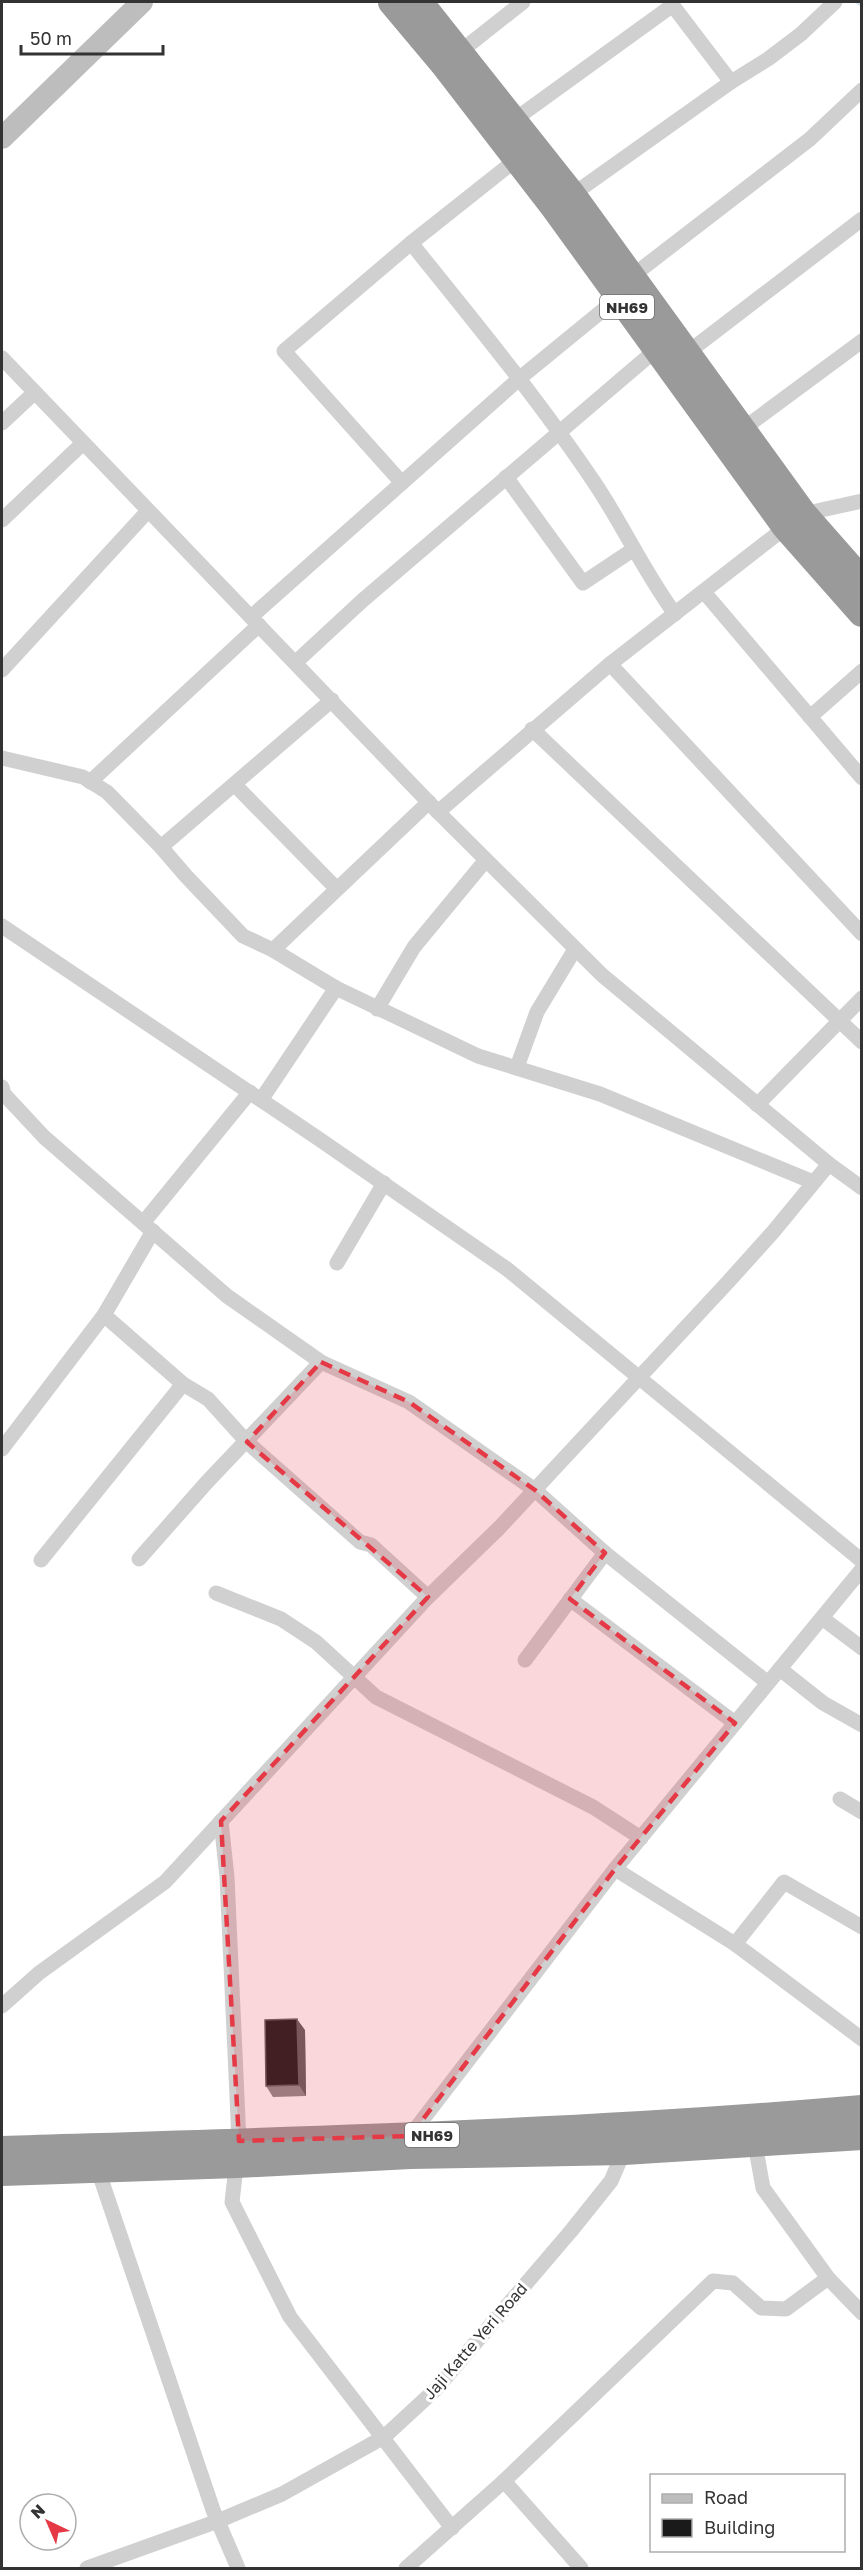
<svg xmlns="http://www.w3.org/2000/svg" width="863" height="2570" font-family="'Golos Text',sans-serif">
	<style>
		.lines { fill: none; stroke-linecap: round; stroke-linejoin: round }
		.stream { stroke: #cfe2ee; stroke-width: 6 }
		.street { stroke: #d0d0d0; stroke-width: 15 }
		.secondary { stroke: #bdbdbd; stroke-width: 22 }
		.highway { stroke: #9a9a9a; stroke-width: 28 }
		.wall { fill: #8c8c8c }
		.shaded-wall { fill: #5f5f5f }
		.building { fill: #1a1a1a; stroke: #5f5f5f; stroke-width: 1.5 }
		.marked { fill: #e63946; fill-opacity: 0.2; stroke: #e63946; stroke-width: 4.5; stroke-dasharray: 12 8; stroke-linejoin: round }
		.labels { text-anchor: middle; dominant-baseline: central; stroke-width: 6; stroke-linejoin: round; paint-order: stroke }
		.shield { fill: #fff; stroke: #707070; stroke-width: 1.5 }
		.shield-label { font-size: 15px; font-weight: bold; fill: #333 }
		.street-label { font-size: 16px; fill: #333; stroke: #fff }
	</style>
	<rect width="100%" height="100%" fill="#fff"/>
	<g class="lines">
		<polyline class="stream" points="859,2 862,4"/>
		<g class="street">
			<polyline points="670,2 731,82"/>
			<polyline points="461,51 523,2"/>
			<polyline points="514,120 673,5"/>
			<polyline points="572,195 731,82 768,59 801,34 835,2"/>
			<path d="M411 243C474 321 538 399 594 482 623 525 644 572 675 614"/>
			<polyline points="631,277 810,139 862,90"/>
			<polyline points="687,353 862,219"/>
			<polyline points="2,358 438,812 602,975 829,1164 862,1188"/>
			<polyline points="2,423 34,393"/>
			<polyline points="743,429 862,341"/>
			<polyline points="506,477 583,583 634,549"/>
			<polyline points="402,483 284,351 411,243 517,159"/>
			<polyline points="803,514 862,501"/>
			<polyline points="2,520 82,444"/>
			<polyline points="704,592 862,778"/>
			<polyline points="251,617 520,378 619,297"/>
			<polyline points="296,662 363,600 658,348"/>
			<polyline points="610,664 862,934"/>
			<polyline points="2,670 147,512"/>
			<polyline points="810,717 862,671"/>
			<polyline points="532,729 862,1042"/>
			<polyline points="2,758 83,777 107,792 161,847 186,876 243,936 273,950 336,988 478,1056 600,1094 813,1182"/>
			<polyline points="90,782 259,625"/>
			<polyline points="235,785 336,888"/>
			<polyline points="438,812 610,664 786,527"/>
			<polyline points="161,847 332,700"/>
			<polyline points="2,926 319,1139 507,1269 862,1561"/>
			<polyline points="273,950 429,802"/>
			<polyline points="377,1009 414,947 485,861"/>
			<polyline points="517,1067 537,1012 575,949"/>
			<polyline points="2,1087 4,1094 44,1137 227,1296 321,1362 409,1402 535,1490 605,1553 768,1683"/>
			<polyline points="261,1100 336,988"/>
			<polyline points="757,1105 862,998"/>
			<polyline points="143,1223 250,1092"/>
			<polyline points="337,1263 384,1183"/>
			<polyline points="104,1315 183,1384 208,1399 247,1442 360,1542 371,1545 428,1597"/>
			<polyline points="2,1449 104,1315 153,1231"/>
			<polyline points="139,1559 207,1482 321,1362"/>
			<polyline points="41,1560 183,1384"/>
			<polyline points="216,1593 281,1619 316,1642 376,1697 593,1807 641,1838"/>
			<polyline points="570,1599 735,1723"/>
			<polyline points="822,1618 862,1648"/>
			<polyline points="525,1660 605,1553"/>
			<polyline points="780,1669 823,1703 862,1725"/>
			<polyline points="840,1799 862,1812"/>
			<polyline points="221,1821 227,1877 239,2141 232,2202 290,2317 452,2528"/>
			<polyline points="615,1869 735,1944 862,2039"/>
			<polyline points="735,1944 784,1882 862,1927"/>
			<polyline points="2,2006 39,1973 165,1882 428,1597 500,1527 728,1282 773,1232 829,1164"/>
			<polyline points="410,2136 615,1869 862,1569"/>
			<polyline points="755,2144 763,2188 828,2278 862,2313"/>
			<polyline points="97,2167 213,2510 238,2568"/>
			<polyline points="87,2568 218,2521 282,2494 384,2437 436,2389 571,2231 611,2181 624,2151"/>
			<polyline points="406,2568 504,2481"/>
			<polyline points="581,2568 504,2481 713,2281 733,2283 761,2308 786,2309 828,2278"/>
		</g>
		<polyline class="secondary" points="2,138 142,2"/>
		<g class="highway">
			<polyline points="392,2 444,64 555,208 786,527 862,613"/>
			<polyline points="419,2 572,195 803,514 862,581"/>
			<path d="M2 2150C288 2141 576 2134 862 2109"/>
			<polyline points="2,2172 237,2164 410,2155 624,2151 862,2136"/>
		</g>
	</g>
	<polygon class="wall" points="305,2030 306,2096 273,2097 266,2086"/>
	<polygon class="shaded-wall" points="297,2019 305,2030 306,2096 299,2085"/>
	<polygon class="building" points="297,2019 299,2085 266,2086 265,2020"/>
	<path class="marked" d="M321 1362 409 1402 535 1490 605 1553 570 1599 735 1723 615 1869 410 2136 239 2141 221 1821 428 1597 247 1442Z"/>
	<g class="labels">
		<g class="shield">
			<rect x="600" y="295" width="54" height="24" rx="4.5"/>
			<rect x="405" y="2123" width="54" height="24" rx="4.5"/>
		</g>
		<g class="shield-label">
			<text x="627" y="307">NH69</text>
			<text x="432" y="2135">NH69</text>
		</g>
		<g class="street-label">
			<text transform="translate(475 2341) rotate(-49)">Jaji Katte Yeri Road</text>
		</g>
	</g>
	<rect width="863" height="2570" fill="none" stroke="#333333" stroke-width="6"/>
	<rect x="650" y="2474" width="195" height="78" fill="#ffffff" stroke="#adadad" stroke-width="1.5"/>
	<rect x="662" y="2494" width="30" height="9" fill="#bdbdbd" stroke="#adadad" stroke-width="1.5"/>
	<text x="704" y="2504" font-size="18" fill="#333333">Road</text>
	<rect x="662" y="2519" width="30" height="18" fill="#1a1a1a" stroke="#adadad" stroke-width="1.5"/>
	<text x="704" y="2534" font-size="18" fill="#333333">Building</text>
	<g transform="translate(48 2522) rotate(316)"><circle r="28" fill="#ffffff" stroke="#adadad" stroke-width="1.5"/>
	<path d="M0-4.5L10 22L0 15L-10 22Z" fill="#e63946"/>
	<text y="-9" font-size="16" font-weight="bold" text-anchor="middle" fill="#333333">N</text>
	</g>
	<path d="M21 45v9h142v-9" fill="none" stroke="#333333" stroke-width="3"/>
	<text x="30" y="45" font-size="18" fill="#333333" stroke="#ffffff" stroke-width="4.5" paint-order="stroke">50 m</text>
</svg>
